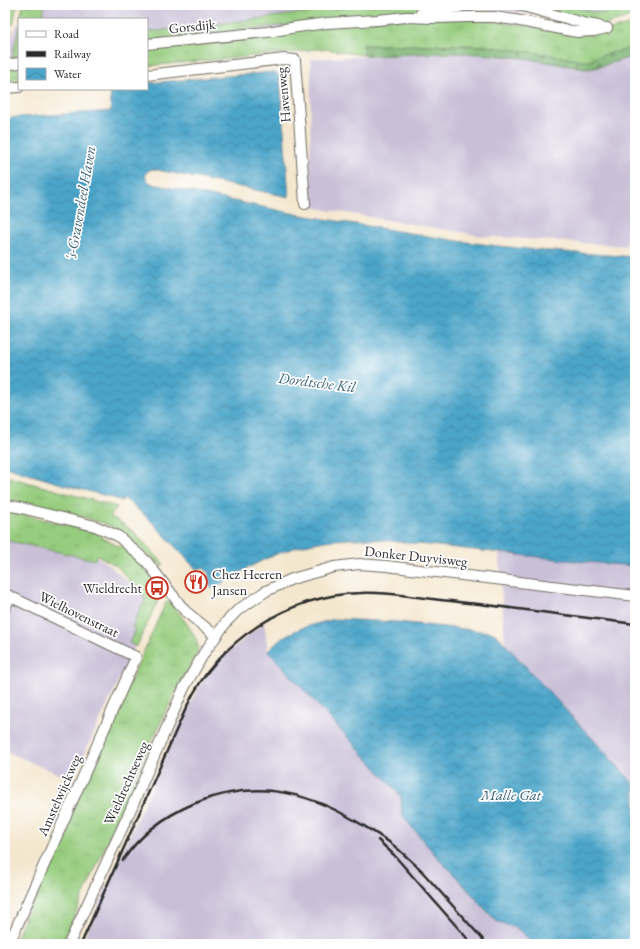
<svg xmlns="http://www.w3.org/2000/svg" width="640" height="949" font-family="'EB Garamond',serif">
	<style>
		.industrial { fill: #c9bfd7 }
		.grass { fill: url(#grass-tufts); stroke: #607c54 }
		.forest { fill: url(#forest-firs); stroke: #526e4c }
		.water { fill: url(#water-waves); stroke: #3c687a }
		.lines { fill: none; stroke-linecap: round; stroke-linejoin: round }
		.minor-casing { stroke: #716d64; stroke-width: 12 }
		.minor { stroke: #fff; stroke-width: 10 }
		.rail { stroke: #2b2b2b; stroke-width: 2.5 }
		.labels { text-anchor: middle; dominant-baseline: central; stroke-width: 3.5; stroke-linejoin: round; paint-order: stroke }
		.street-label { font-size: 14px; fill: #2b2b2b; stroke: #fff }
		.poi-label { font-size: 14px; fill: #2b2b2b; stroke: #fff; text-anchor: start }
		.water-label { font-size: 15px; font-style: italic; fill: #3a6272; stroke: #fff }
	</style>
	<defs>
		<pattern id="grass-tufts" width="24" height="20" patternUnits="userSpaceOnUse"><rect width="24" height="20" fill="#96cc7e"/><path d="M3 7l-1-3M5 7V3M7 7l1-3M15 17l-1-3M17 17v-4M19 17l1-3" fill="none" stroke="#81af6d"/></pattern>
		<pattern id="forest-firs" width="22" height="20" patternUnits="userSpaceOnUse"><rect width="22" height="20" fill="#78b06d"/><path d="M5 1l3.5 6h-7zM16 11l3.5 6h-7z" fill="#638f5a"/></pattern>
		<pattern id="water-waves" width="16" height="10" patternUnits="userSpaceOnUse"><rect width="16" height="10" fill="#4ca5c9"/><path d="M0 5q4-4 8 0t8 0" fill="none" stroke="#3f87a3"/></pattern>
	</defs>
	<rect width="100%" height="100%" fill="#fff"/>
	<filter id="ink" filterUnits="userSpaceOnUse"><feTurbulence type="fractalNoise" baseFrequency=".025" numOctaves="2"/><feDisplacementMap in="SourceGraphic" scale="8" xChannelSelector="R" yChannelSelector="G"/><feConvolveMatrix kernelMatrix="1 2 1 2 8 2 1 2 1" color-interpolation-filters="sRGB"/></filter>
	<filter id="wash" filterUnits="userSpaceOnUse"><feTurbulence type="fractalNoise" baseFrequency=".012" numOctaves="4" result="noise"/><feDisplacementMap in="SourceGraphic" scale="16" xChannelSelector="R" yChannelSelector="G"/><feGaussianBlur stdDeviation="0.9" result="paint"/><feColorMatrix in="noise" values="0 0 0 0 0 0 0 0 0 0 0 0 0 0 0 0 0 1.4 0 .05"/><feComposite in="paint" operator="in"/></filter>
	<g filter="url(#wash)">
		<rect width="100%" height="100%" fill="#f4e7cf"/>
		<g class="industrial">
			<polygon points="27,5 635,5 608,20 468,9 147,56 147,19 20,19"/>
			<polygon points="19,21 19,75 5,77 5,50"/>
			<polygon points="513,49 635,54 635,152 626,246 483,236 310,207 311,59"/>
			<polygon points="5,535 101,559 147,597 134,648 72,780 5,751"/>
			<polygon points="499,553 575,561 635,566 635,785 505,644"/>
			<polygon points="264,622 268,651 397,791 401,797 402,813 405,819 443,864 449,869 496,921 516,928 521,931 533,944 81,944 183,716 201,683 216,663"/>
		</g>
		<g class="grass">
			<polygon points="7,5 17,5 13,25 5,22 5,9"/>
			<polygon points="23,5 45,5 42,19 20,19"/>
			<path d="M362 5H442L412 11 147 41V32C219 24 290 15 362 5Z"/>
			<polygon points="529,5 564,5 594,12 603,13 635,5 635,16 604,25"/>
			<path d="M396 18 477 19 592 35 635 23V47L603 55 589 61H582L546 54 485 46 463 45H364V55C349 54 334 49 319 49 312 49 304 51 297 52L147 66V47Z"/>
			<polygon points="19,25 19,57 12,58"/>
			<polygon points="5,29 12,30 6,54 5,54"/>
			<polygon points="19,65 19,80 5,81 5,68"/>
			<polygon points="5,476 117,507 110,516 111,517 120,522 135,533 164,564 162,566 159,562 157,564 150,555 148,556 137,544 125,534 106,524 83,517 5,499"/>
			<polygon points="5,510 97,533 101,537 118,546 125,547 140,563 162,590 160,591 161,594 137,646 135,646 129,643 136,629 132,627 142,605 144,604 145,598 117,566 97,555 95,560 5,540"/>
			<path d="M166 602 171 603C179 613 198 636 198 648 198 650 197 652 197 654L177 689 154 736 62 944H13L165 604Z"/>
		</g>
		<path class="forest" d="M363 45H463L485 46 546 54 582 61H589L603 55 635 47V56L595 68 584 69C550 62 513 56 478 54 444 52 410 54 376 56L364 55Z"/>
		<g class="water">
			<path d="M273 72 278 74 280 78 289 197 153 169C142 171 144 181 153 184L301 215 458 241 499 246 537 250 635 257V566L575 561 373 539C347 538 319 540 294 548 266 556 237 574 212 589L209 582V574L204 568 196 569 151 521 124 498 122 501 111 497 68 486 5 467V118L111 111 110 89H147V83Z"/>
			<polygon points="635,141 635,195 632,192"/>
			<path d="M335 619 398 622 491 632 497 635 505 644 635 785V944H533L521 931 516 928 496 921 449 869 443 864 405 819 402 813 401 797 397 791 268 651C273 647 277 642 282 638 298 627 317 624 335 619Z"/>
		</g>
	</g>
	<g filter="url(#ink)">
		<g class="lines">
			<g class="minor-casing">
				<g id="minor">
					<polyline points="519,5 587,24 599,26"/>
					<polyline points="421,13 469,5"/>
					<polyline points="147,44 267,32 297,27 327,23 377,20 406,17 433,18 468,17 494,17 515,20 577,32 593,31 607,28"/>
					<polyline points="5,64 12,64 19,63"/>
					<polyline points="147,75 284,59 295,60 305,204"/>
					<polyline points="5,88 19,87"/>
					<polyline points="5,505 17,507 95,526 118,536 147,562 185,611 216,636"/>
					<polyline points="5,594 136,657 9,944"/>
					<polyline points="5,608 10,596"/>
					<polyline points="69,944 130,811 184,688 204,653 227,621 238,610 266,591 292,579 334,567 359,564 386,566 635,596"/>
				</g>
			</g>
			<use href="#minor" class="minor"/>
			<g class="rail">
				<polyline points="378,840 394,855 472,944"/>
				<path d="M123 860C140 835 165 816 193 804 251 780 301 789 354 820 367 828 380 835 393 845 403 853 412 862 422 871"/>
				<polyline points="418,867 487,944"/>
				<path d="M81 944 187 706C218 640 289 595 361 593 377 592 393 594 409 596 433 599 456 602 479 604 531 611 583 617 635 624"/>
			</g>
		</g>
	</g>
	<defs>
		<g id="restaurant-ring" transform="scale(1.15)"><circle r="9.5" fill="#fff" stroke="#c8321e" stroke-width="1.5"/><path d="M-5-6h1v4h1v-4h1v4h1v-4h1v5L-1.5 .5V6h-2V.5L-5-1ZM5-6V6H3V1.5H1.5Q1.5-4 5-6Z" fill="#c8321e"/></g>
		<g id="bus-ring" transform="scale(1.15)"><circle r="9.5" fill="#fff" stroke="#c8321e" stroke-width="1.5"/><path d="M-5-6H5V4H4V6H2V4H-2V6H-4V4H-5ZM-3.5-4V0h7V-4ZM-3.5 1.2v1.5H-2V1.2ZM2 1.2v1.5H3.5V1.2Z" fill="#c8321e"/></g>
	</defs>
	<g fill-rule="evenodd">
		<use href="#restaurant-ring" x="196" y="582"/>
		<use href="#bus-ring" x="157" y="588"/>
	</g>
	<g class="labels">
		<g class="street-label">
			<text transform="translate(192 26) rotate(-6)">Gorsdijk</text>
			<text transform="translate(283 95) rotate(-95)">Havenweg</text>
			<text transform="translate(416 556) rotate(6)">Donker Duyvisweg</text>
			<text transform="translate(79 614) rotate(26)">Wielhovenstraat</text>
			<text transform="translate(126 783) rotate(-66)">Wieldrechtseweg</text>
			<text transform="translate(59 795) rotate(-66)">Amstelwijckweg</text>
		</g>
		<g class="poi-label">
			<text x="212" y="574">Chez Heeren<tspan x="212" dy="16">Jansen</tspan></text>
			<text x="142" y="588" text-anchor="end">Wieldrecht</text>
		</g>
		<g class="water-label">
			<text transform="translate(80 203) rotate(-80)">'s-Gravendeel Haven</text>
			<text transform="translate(317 382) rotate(7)">Dordtsche Kil</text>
			<text x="511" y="794">Malle Gat</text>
		</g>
	</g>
	<rect width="640" height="949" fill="none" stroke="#fff" stroke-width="20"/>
	<rect x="18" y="18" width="130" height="72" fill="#ffffff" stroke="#aaaaaa"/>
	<rect x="26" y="31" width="20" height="6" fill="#ffffff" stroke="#aaaaaa"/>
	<text x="54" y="38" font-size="12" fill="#2b2b2b">Road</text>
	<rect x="26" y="51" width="20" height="6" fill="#2b2b2b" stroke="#aaaaaa"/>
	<text x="54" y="58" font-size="12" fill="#2b2b2b">Railway</text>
	<rect x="26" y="68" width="20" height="12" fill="url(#water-waves)" stroke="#aaaaaa"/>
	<text x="54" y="78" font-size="12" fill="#2b2b2b">Water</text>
</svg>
